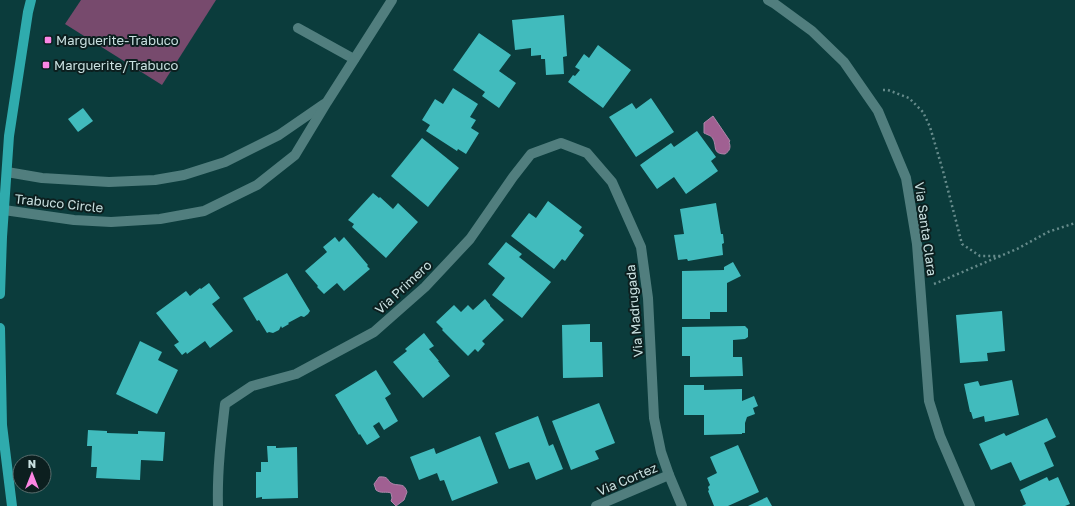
<svg xmlns="http://www.w3.org/2000/svg" width="1075" height="506" font-family="'Golos Text',sans-serif">
	<style>
		.green { fill: #774a6d }
		.water { fill: #a06092; stroke: #ac86a9 }
		.building { fill: #41bbbd }
		.lines { fill: none; stroke-linecap: round; stroke-linejoin: round }
		.path { stroke: #668b8b; stroke-width: 2.5; stroke-dasharray: 2 3; stroke-linecap: butt }
		.minor { stroke: #517e7e; stroke-width: 10 }
		.major { stroke: #2fabad; stroke-width: 10 }
		.poi-dot { fill: #fc86e4; stroke: #0c1f1f; stroke-width: 1.5 }
		.labels { text-anchor: middle; dominant-baseline: central; stroke-width: 4; stroke-linejoin: round; paint-order: stroke }
		.poi-label { font-size: 13px; fill: #c9e0e0; stroke: #0c1f1f; text-anchor: start }
		.street-label { font-size: 13px; fill: #c9e0e0; stroke: #0c1f1f }
	</style>
	<rect width="100%" height="100%" fill="#0b3c3c"/>
	<polygon class="green" points="81,0 216,0 162,85 65,24"/>
	<g class="water">
		<path d="M713 116 730 141 729 142C731 147 730 151 725 154 712 154 717 146 713 139 712 136 708 135 704 133V123Z"/>
		<path d="M379 477C390 476 386 481 393 484 401 486 404 483 407 492L404 500 396 506 391 501 392 498 391 493C386 491 381 494 376 490L374 484Z"/>
	</g>
	<g class="building">
		<polygon points="564,15 567,56 563,57 564,74 546,75 545,59 541,59 541,55 531,56 531,48 515,50 512,20"/>
		<polygon points="479,33 511,55 499,71 516,83 499,108 482,96 485,92 453,70"/>
		<polygon points="598,45 631,70 603,108 568,82 573,75 575,76 580,70 575,67 584,54 589,58"/>
		<polygon points="453,88 478,104 470,117 476,120 471,128 479,133 466,154 458,149 457,151 426,131 430,125 422,120 435,99 443,104"/>
		<polygon points="651,98 674,132 636,157 609,117 632,103 636,109"/>
		<polygon points="83,108 93,121 78,132 68,119"/>
		<polygon points="697,131 716,157 711,161 718,171 686,194 674,177 657,189 640,165 671,143 674,147"/>
		<polygon points="422,138 459,168 428,207 391,176"/>
		<polygon points="373,193 379,198 380,197 393,209 398,203 418,222 386,258 352,227 354,224 348,220"/>
		<polygon points="548,201 582,227 579,231 584,235 565,261 562,259 554,269 511,236 529,213 536,218"/>
		<polygon points="716,203 721,234 723,234 724,243 722,244 723,255 688,261 687,259 678,260 674,235 684,234 680,209"/>
		<polygon points="335,237 339,242 344,237 368,265 367,266 370,269 344,291 337,283 324,294 317,287 318,286 305,271 327,252 323,247"/>
		<polygon points="506,242 522,254 519,257 551,282 522,318 492,295 505,278 488,264"/>
		<polygon points="733,262 741,276 727,283 727,312 710,312 710,319 682,319 682,271 724,270 724,267"/>
		<polygon points="287,273 310,311 308,314 304,317 301,316 288,323 289,324 282,328 281,326 279,330 273,333 269,332 267,333 259,320 257,321 243,298"/>
		<polygon points="209,283 220,298 212,304 233,331 210,348 205,341 187,354 186,352 182,355 174,345 179,342 156,313 186,291 190,296 200,288 201,289"/>
		<polygon points="485,299 490,305 490,306 504,320 482,341 485,344 478,352 475,349 468,356 442,330 443,329 436,322 454,305 461,312 468,305 473,310"/>
		<polygon points="1002,311 1005,351 987,353 988,361 960,363 956,315"/>
		<polygon points="590,324 590,342 602,342 603,377 563,378 562,325"/>
		<polygon points="745,326 748,329 748,337 745,339 733,340 733,357 742,357 743,376 690,377 690,356 682,356 682,327"/>
		<polygon points="424,333 434,346 429,349 439,361 438,361 450,376 423,398 393,362 407,351 405,349"/>
		<polygon points="140,341 162,352 158,360 178,370 157,414 116,394"/>
		<polygon points="376,370 391,394 385,398 398,421 384,430 379,422 373,426 380,437 367,445 360,434 359,435 335,395"/>
		<polygon points="1012,380 1019,415 985,422 984,416 973,419 971,412 970,412 964,384 978,381 980,386"/>
		<polygon points="684,385 704,385 704,390 742,389 742,401 754,396 758,406 753,408 755,414 747,417 745,423 745,433 742,433 742,434 704,435 704,415 684,415"/>
		<polygon points="599,403 615,443 595,451 599,459 571,470 552,421"/>
		<polygon points="538,416 549,446 553,444 563,469 536,480 529,462 509,469 495,433"/>
		<polygon points="1047,418 1056,437 1044,443 1054,466 1020,481 1011,462 991,470 979,444 1004,433 1006,436"/>
		<polygon points="88,430 107,431 107,433 138,434 138,431 165,432 163,461 141,460 140,480 96,478 97,467 91,467 92,446 87,446"/>
		<polygon points="480,436 498,483 452,501 444,480 440,481 437,473 419,480 410,457 434,448 436,454"/>
		<polygon points="738,445 759,492 728,506 714,506 708,491 709,490 708,487 710,485 707,478 717,473 710,457"/>
		<polygon points="267,446 276,446 276,448 297,447 298,498 262,499 262,497 256,498 256,472 261,472 261,462 268,462"/>
		<polygon points="1047,477 1049,481 1058,477 1070,504 1065,506 1022,506 1026,504 1020,490"/>
		<polygon points="767,497 772,506 748,506"/>
	</g>
	<g class="lines">
		<g class="path">
			<polyline points="883,90 888,90 909,98 923,112 930,127 943,171 962,244 980,256 1001,256"/>
			<polyline points="934,284 1017,249 1048,232 1075,223"/>
		</g>
		<g class="minor">
			<polyline points="768,0 775,4 812,31 844,62 878,111 906,178 917,244 929,401 940,436 970,506"/>
			<polyline points="298,28 354,59"/>
			<polyline points="7,172 42,178 109,182 155,180 184,175 225,162 279,135 324,104"/>
			<polyline points="4,210 74,220 111,222 160,219 204,211 257,185 295,155 327,102 392,0"/>
			<path d="M218 506C217 472 221 438 225 404L252 386 296 374 374 332 425 287 470 239 513 177 531 154 561 143 587 153 612 182 641 247 648 298 654 418 661 452 669 475 682 506"/>
			<polyline points="596,506 669,475"/>
		</g>
		<g class="major">
			<polyline points="0,294 2,237 9,136 28,12 31,0"/>
			<polyline points="0,328 2,425 12,506"/>
		</g>
	</g>
	<g class="poi-dot">
		<rect x="44" y="36" width="8" height="8" rx="2"/>
		<rect x="42" y="61" width="8" height="8" rx="2"/>
	</g>
	<g class="labels">
		<g class="poi-label">
			<text x="56" y="40">Marguerite-Trabuco</text>
			<text x="54" y="65">Marguerite/Trabuco</text>
		</g>
		<g class="street-label">
			<text transform="translate(59 203) rotate(6)">Trabuco Circle</text>
			<text transform="translate(926 229) rotate(82)">Via Santa Clara</text>
			<text transform="translate(403 287) rotate(-43)">Via Primero</text>
			<text transform="translate(634 311) rotate(-95)">Via Madrugada</text>
			<text transform="translate(627 479) rotate(-23)">Via Cortez</text>
		</g>
	</g>
	<g transform="translate(32 474)"><circle r="19" fill="#0c1f1f" stroke="#586c6c"/>
	<path d="M0-3L7 15L0 10L-7 15Z" fill="#fc86e4"/>
	<text y="-6" font-size="11" font-weight="bold" text-anchor="middle" fill="#c9e0e0">N</text>
	</g>
</svg>
